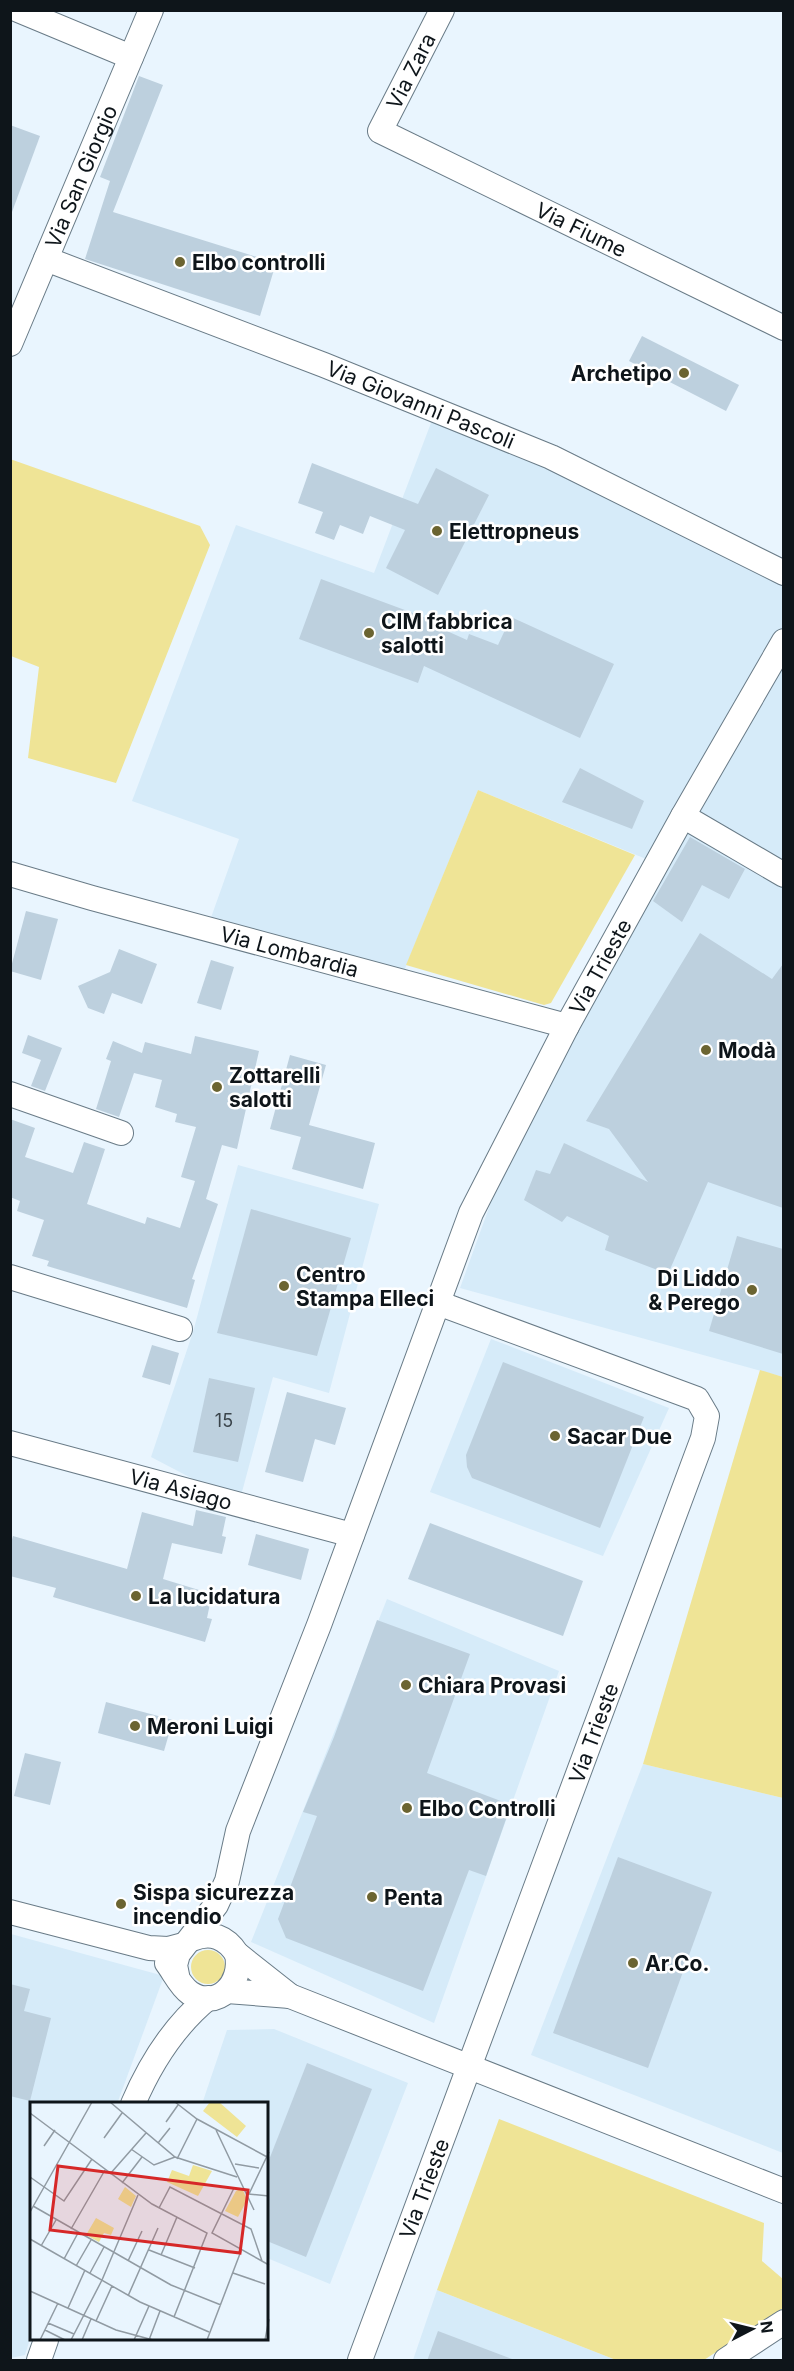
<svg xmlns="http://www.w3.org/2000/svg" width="794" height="2371" font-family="Inter,sans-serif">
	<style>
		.built { fill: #d6ebf9 }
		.green { fill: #efe496 }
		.building { fill: #bdd0de }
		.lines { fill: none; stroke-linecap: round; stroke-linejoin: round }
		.minor-casing { stroke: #697b87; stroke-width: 26 }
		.minor { stroke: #fff; stroke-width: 24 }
		.poi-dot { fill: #6b6431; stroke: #fff; stroke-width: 2 }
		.labels { text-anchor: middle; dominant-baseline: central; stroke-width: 5; stroke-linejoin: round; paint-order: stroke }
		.number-label { font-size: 18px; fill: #3a444b }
		.street-label { font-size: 21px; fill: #0e151a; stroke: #fff }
		.poi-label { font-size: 21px; font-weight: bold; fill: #0e151a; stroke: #fff; text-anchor: start }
		.inset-road { fill: none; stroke: #919ba3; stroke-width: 1.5 }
		.view { fill: #d62828; fill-opacity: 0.15; stroke: #d62828; stroke-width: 3 }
		.inset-edge { fill: none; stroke: #0e151a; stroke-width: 3 }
	</style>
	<rect width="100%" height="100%" fill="#e9f5fe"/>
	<g class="built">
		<polygon points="434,415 783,577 783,634 651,861 478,790 402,976 208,926 239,839 132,801 236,525 374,573"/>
		<polygon points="783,655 783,1377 460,1288 495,1191 574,1030"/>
		<polygon points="238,1165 379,1204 329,1393 273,1377 239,1503 151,1457 193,1332"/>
		<polygon points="491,1339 669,1408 603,1556 430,1492"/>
		<polygon points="387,1599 559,1671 434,2023 251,1942"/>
		<polygon points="643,1764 783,1798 783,2153 531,2055"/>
		<polygon points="11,1934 164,1976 117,2104 32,2104 31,2336 25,2355 11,2358"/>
		<polygon points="274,2029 408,2083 330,2284 267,2258 267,2104 202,2104 227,2030"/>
		<polygon points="437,2290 616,2360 413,2360"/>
	</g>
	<g class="green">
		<polygon points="10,459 200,526 210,545 116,783 28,758 39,667 11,656"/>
		<polygon points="478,790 635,855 551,1003 544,1005 406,965"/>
		<polygon points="760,1370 783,1377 783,1798 643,1764"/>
		<circle cx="208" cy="1967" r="17"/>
		<polygon points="499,2119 764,2223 762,2261 783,2279 783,2308 704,2360 616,2360 437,2290"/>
	</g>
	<g class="building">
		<polygon points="139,76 163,85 113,212 276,263 260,316 85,259 110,181 100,177"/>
		<polygon points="10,125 40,136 12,212 10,211"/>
		<polygon points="642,336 739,385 726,411 629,361"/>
		<polygon points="312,463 418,504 436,468 489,495 438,595 386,568 405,530 370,516 363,534 340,525 334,540 315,533 323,512 298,503"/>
		<polygon points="321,579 440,623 438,627 467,640 469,634 498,645 511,617 614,664 580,738 424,666 418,683 299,639"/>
		<polygon points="580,768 644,801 632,829 562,802"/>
		<polygon points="690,837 745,869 729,899 702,885 682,922 653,901"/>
		<polygon points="26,911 58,919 41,980 10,971"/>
		<polygon points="700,933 772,979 783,964 783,1208 708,1182 668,1274 605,1250 609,1236 567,1216 562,1222 524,1200 536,1170 550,1174 564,1143 648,1182 609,1129 586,1121"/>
		<polygon points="119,949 157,964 142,1004 112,993 104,1014 88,1008 78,986 110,972"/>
		<polygon points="211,960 234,967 221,1010 197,1003"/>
		<polygon points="28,1035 62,1048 45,1091 31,1086 41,1060 22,1053"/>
		<polygon points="195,1036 259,1051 237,1149 222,1145 206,1199 218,1204 192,1279 195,1280 187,1308 47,1266 49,1261 32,1256 44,1220 17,1211 20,1201 10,1197 10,1119 35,1128 25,1157 73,1173 84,1142 105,1149 87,1204 145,1224 147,1217 180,1228 195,1181 181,1177 196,1127 175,1122 177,1114 155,1107 162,1080 134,1073 119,1117 96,1109 111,1061 106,1059 113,1041 142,1053 145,1042 191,1054"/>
		<polygon points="290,1055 326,1065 309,1125 375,1143 363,1189 292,1169 301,1137 270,1129"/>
		<polygon points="251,1209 351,1238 317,1356 217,1333"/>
		<polygon points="737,1236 783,1249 783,1354 709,1331"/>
		<polygon points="152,1345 179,1353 170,1385 142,1377"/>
		<polygon points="503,1362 644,1417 600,1528 472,1478 467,1467 466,1455"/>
		<polygon points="209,1378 255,1388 238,1462 193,1452"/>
		<polygon points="287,1392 346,1408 335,1445 315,1439 303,1482 265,1472"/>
		<polygon points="196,1510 226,1517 222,1536 226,1537 222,1554 172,1543 163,1579 212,1594 207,1618 212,1619 205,1642 53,1597 56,1588 10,1576 10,1546 13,1536 127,1569 142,1512 193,1526"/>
		<polygon points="430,1523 583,1581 563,1636 408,1579"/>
		<polygon points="256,1534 309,1549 301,1580 248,1565"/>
		<polygon points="377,1620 470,1654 427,1773 511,1805 486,1876 469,1870 423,1991 286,1938 278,1919 317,1816 303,1812 334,1737"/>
		<polygon points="106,1702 173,1720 164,1751 98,1733"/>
		<polygon points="25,1753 61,1762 50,1805 14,1796"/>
		<polygon points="618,1857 712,1892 648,2068 553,2033"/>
		<polygon points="10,1984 30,1989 24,2011 51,2018 30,2101 10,2096"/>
		<polygon points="307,2063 372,2089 306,2257 267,2241 267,2165"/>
		<polygon points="438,2331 512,2359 511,2361 427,2361"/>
	</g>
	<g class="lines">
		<g class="minor-casing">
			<g id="minor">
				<polyline points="18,10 131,57"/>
				<path id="s1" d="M442 10 380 131 784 328"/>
				<path id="s2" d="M46 259 324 365 551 457 784 573"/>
				<path id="s3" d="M10 344 151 10"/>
				<polyline points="683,816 784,875"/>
				<path id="s4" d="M10 874 92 898 567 1026"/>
				<polyline points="10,1094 121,1133"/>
				<polyline points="10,1277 180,1329"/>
				<path id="s5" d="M10 1443 352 1535"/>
				<polyline points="10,1912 149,1948 168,1949 183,1945"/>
				<path d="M192 1939C211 1931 226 1937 237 1954L290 1996 784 2191"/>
				<path d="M167 1963C174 1972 180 1986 190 1993 218 2011 243 1983 237 1954"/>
				<path id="s6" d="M177 1975 175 1965 178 1954 216 1905 227 1881 238 1831 319 1625 471 1213 567 1026 683 816 784 641"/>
				<polyline points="227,1991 290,1996"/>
				<path d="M133 2104C150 2064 174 2026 208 1998"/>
				<polyline points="39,2360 46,2340"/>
				<path id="s7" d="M360 2360 703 1438 707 1416 697 1399 438 1303"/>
				<polyline points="726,2360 784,2322"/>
			</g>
		</g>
		<use href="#minor" class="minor"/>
	</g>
	<g class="poi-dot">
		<circle cx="180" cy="262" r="6"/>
		<circle cx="684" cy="373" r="6"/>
		<circle cx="437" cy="531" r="6"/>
		<circle cx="369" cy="633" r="6"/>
		<circle cx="706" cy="1050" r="6"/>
		<circle cx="217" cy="1087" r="6"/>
		<circle cx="284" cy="1286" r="6"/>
		<circle cx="752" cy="1290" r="6"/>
		<circle cx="555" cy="1436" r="6"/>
		<circle cx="136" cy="1596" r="6"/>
		<circle cx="406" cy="1685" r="6"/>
		<circle cx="135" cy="1726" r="6"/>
		<circle cx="407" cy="1808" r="6"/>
		<circle cx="372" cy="1897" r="6"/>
		<circle cx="121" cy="1904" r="6"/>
		<circle cx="633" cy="1963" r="6"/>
	</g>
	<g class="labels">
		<g class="number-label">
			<text x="224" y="1420">15</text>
		</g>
		<g class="street-label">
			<text transform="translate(411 71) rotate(-63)">Via Zara</text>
			<text stroke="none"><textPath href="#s3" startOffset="182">Via San Giorgio</textPath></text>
			<text stroke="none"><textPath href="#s1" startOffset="360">Via Fiume</textPath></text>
			<text stroke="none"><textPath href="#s2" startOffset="402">Via Giovanni Pascoli</textPath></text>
			<text stroke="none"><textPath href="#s4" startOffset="290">Via Lombardia</textPath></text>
			<text stroke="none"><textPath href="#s6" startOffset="1100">Via Trieste</textPath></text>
			<text stroke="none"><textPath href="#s5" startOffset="177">Via Asiago</textPath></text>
			<text stroke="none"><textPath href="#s7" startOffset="669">Via Trieste</textPath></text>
			<text stroke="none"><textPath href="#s7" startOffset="183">Via Trieste</textPath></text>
		</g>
		<g class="poi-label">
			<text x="192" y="262">Elbo controlli</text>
			<text x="672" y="373" text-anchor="end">Archetipo</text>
			<text x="449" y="531">Elettropneus</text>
			<text x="381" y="621">CIM fabbrica<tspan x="381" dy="24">salotti</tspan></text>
			<text x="718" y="1050">Modà</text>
			<text x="229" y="1075">Zottarelli<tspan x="229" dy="24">salotti</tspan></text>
			<text x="296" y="1274">Centro<tspan x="296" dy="24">Stampa Elleci</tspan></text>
			<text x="740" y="1278" text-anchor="end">Di Liddo<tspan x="740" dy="24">&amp; Perego</tspan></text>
			<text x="567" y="1436">Sacar Due</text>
			<text x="148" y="1596">La lucidatura</text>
			<text x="418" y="1685">Chiara Provasi</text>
			<text x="147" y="1726">Meroni Luigi</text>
			<text x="419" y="1808">Elbo Controlli</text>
			<text x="133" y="1892">Sispa sicurezza<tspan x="133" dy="24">incendio</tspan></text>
			<text x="384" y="1897">Penta</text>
			<text x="645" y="1963">Ar.Co.</text>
		</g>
	</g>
	<g transform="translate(30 2102)">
		<rect width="238" height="238" fill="#e9f5fe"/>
		<path d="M180 0H189L216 24 207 35 173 9ZM163 63 182 69 168 94 137 80 142 68 159 74ZM95 85 106 94 101 105 88 97ZM212 86 217 98 208 115 195 109 206 89ZM66 116 84 126 81 133 74 131 69 140 56 133Z" fill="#efe496"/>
		<path class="inset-road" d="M80 0 145 55 207 75M145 0 167 17 239 56M0 11 122 102 177 131 144 215M136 20 148 3M186 28 224 108M74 36 92 11M128 41 140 26M14 44 25 28M101 47 124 63 145 55M147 57 167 17M205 62 229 66M80 72 116 31M0 75 34 99 62 57M92 81 112 55M204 86 182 131 239 163M218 92 239 94M219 92 239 50M3 104 141 183 191 203M129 106 140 85 190 111 221 127 232 159M0 110 62 0M41 127 75 68M0 137 110 200 179 230M11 144 26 118M119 148 165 166M131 153 147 115M34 157 48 131M98 159 112 129M46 164 61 138M60 171 74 145M203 171 235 182M0 189 86 228 123 238M98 194 128 126M38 206 55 168M66 219 82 184M18 221 44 232M15 228 35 238M10 238 28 201M41 238 72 178 108 93M52 238 61 217M104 238 119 204M119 238 130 209M177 238 211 149M235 238 239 217"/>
		<path class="view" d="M28 64 218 88 210 151 20 128Z"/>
		<rect width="238" height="238" class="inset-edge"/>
	</g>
	<rect width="794" height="2371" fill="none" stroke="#0e151a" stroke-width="24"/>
	<g transform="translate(752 2329) rotate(83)" stroke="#ffffff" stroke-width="4.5" paint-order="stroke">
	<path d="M0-4.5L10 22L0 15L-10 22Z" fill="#0e151a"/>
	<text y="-9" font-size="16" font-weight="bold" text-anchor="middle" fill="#0e151a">N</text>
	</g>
</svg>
